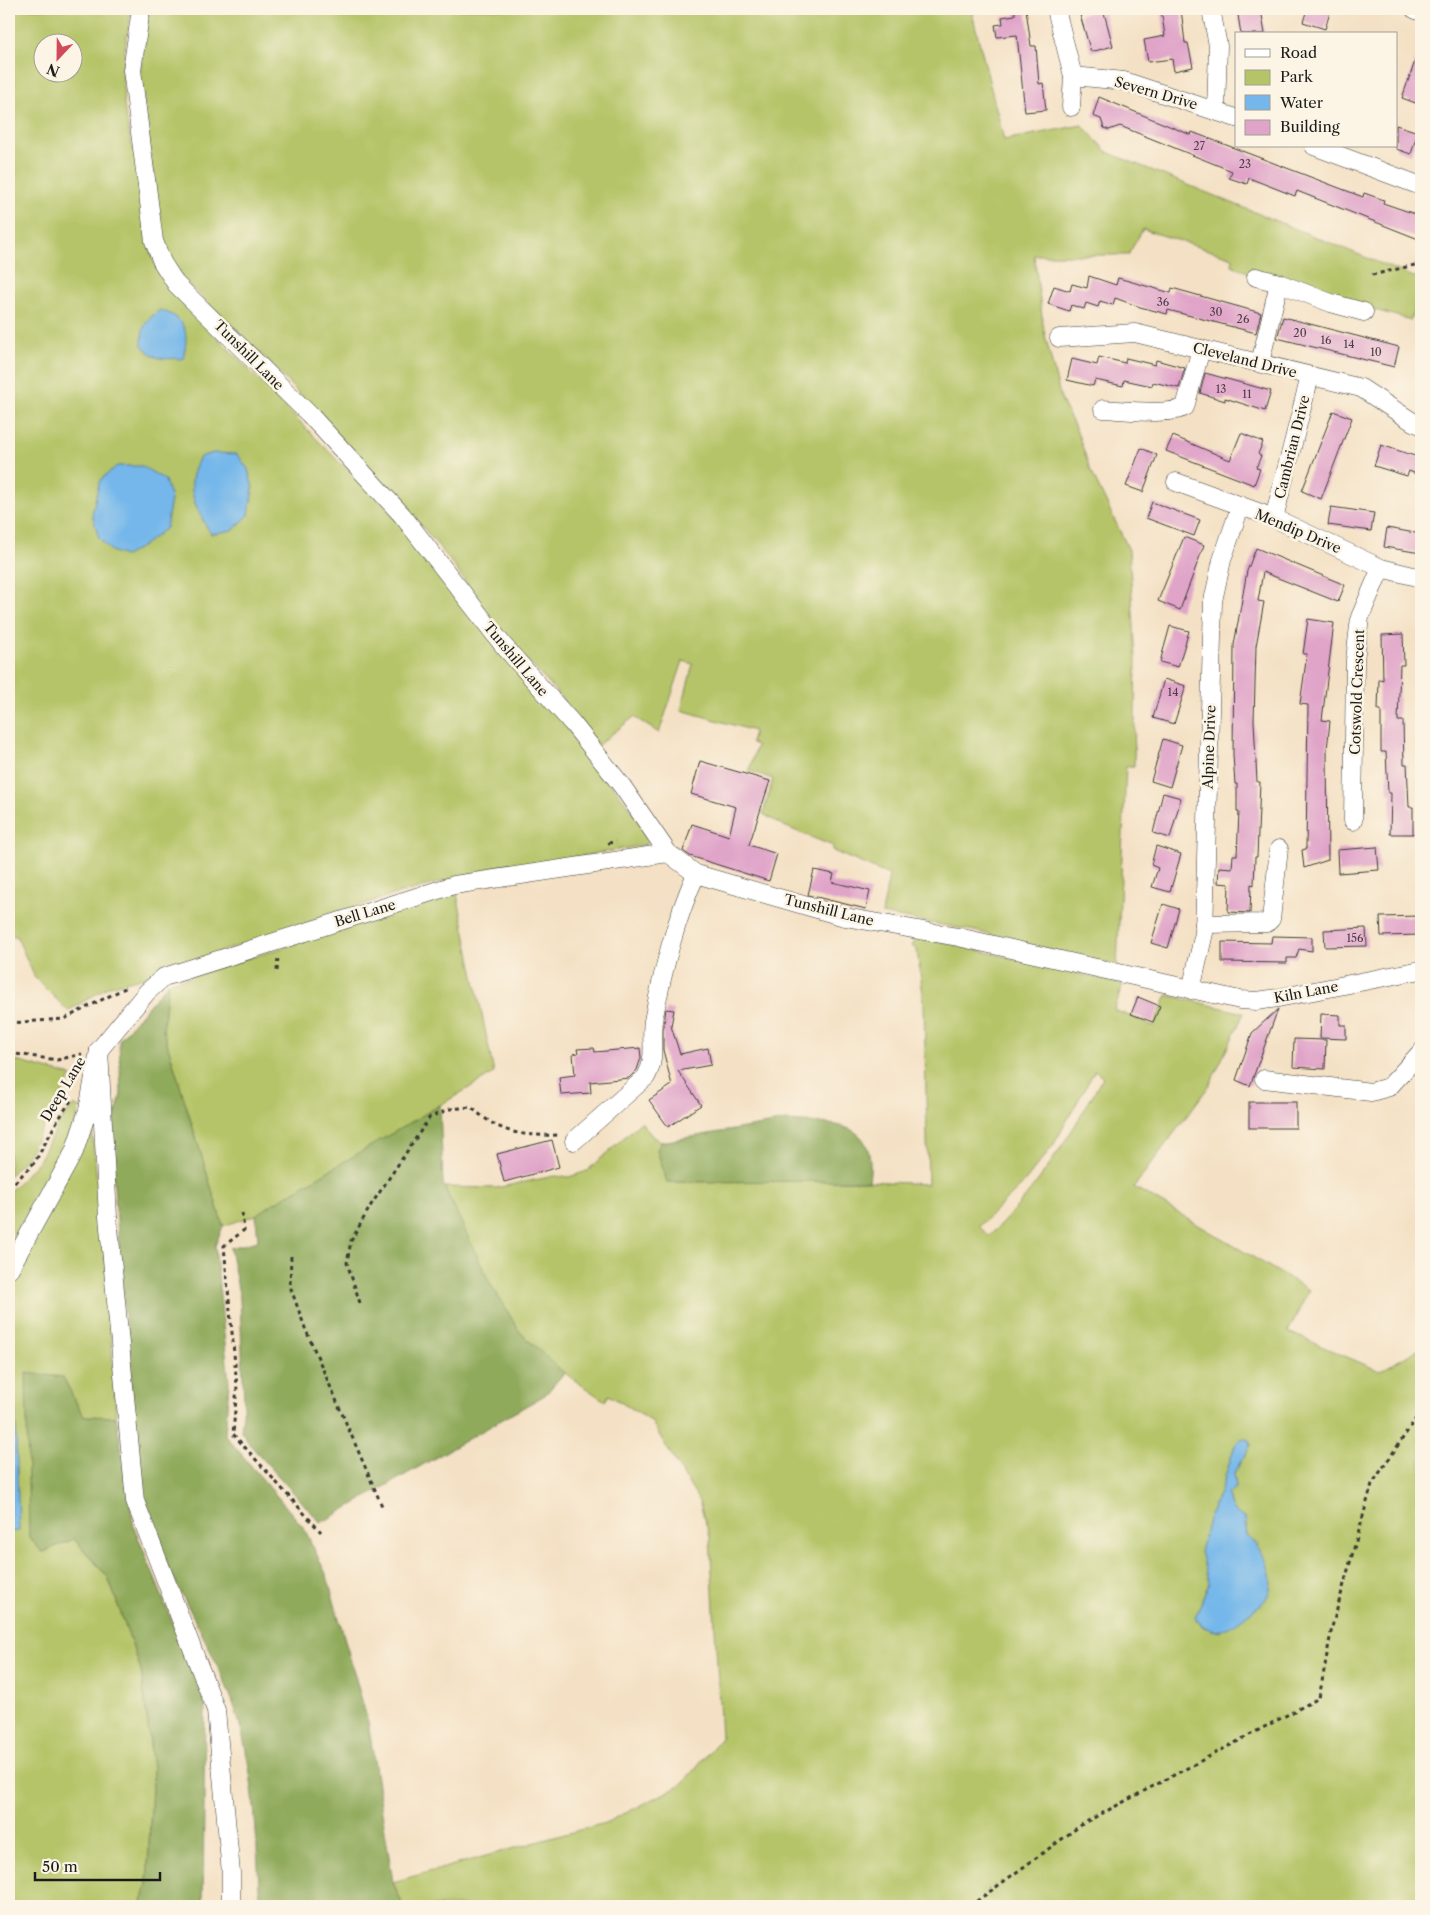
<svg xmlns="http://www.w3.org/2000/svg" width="1430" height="1915" font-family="'Libre Caslon Text',serif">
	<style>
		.green { fill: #b5c467; stroke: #687042; fill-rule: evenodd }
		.forest { fill: #90aa5c; stroke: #56633c }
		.water { fill: #75b7ea; stroke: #486a83 }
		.building { fill: #e0a4c9 }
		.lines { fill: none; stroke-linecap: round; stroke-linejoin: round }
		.minor-casing { stroke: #3c3a35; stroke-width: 19 }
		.path { stroke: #3c3a35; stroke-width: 3; stroke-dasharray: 4 4; stroke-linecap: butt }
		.minor { stroke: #fff; stroke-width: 18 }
		.labels { text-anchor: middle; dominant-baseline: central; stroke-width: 5; stroke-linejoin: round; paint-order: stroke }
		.number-label { font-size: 11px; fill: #4d3e47 }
		.street-label { font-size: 14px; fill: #1c1c1c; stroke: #fcf5e5 }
	</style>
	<rect width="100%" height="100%" fill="#fcf5e5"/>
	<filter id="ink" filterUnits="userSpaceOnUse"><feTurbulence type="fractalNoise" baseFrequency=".02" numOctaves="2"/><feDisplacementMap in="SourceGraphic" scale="10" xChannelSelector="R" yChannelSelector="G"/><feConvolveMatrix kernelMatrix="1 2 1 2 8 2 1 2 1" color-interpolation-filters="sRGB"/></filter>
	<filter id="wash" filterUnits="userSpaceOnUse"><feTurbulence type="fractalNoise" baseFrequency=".0096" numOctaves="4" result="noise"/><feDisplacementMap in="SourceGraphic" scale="20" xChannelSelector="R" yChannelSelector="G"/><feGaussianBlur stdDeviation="1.12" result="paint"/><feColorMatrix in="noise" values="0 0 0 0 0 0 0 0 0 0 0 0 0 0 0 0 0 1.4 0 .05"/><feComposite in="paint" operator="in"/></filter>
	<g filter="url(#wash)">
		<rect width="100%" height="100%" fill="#f4e1c5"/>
		<g class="green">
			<path d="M9 9H132C124 44 120 82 126 118 129 136 135 153 138 170 145 217 140 248 170 289L341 464 367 484 559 717 626 803 645 832 646 845 460 877 386 897 141 978 109 986 68 1011 35 978 16 935 9 938ZM42 42H72V72H42Z"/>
			<polygon points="149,9 971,9 1004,140 1082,125 1107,152 1421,280 1411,320 1335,299 1306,285 1245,271 1232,265 1233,258 1143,229 1128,255 1034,255 1044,331 1061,399 1078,434 1090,469 1129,550 1136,659 1134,766 1126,766 1117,966 975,931 882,914 889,875 833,851 833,846 784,826 763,814 773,779 749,771 757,745 751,743 754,731 681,710 693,664 683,661 659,733 634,717 598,745 554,689 505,637 446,555 406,507 267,360 178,274 168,259 162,242 140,75"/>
			<polygon points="457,894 494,1073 256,1215 223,1226 163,1030 168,983"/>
			<path d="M917 936 1123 984 1114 1010 1154 1026 1167 995 1244 1013 1209 1086 1134 1187 1309 1290 1288 1332 1380 1371 1421 1348V1906H403L393 1882 608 1822 681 1785 721 1738 710 1537 699 1501 651 1421 609 1395 605 1401C577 1382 540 1358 519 1331 488 1287 467 1236 444 1187L496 1188 554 1176 569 1177 587 1171 641 1122 653 1137 661 1142 657 1150 667 1182 869 1181 928 1184 924 1001 917 950 912 946ZM1095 1070 1103 1077C1071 1134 1037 1191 989 1236L979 1226 1023 1184 1054 1144ZM1235 1445H1251L1234 1473 1236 1487 1228 1494C1229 1506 1234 1514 1245 1518L1247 1536 1258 1545 1220 1632 1203 1627 1195 1618 1209 1583V1515L1220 1493Z"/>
			<polygon points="9,1059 72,1076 26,1158 9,1176"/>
			<path d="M74 1105 79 1108C72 1154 31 1216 9 1257V1192L39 1161 59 1123Z"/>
			<polygon points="91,1121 108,1288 116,1417 83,1416 63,1377 42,1552 74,1539 108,1577 141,1670 153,1766 147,1884 141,1906 9,1906 9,1278"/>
		</g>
		<g class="forest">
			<path d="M168 983 163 1030 223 1226 215 1246 229 1383 225 1435 304 1528 327 1576 368 1722 393 1882 403 1906H260C256 1836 256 1764 231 1697 205 1631 165 1571 141 1505L110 1138 121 1094 119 1040Z"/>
			<polygon points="440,1105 443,1184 490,1283 520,1332 564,1373 545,1395 321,1523 252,1447 241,1431 244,1404 240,1299 230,1248 258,1241 256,1215 274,1203"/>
			<path d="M786 1121C832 1125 878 1117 869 1181L667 1182 657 1150 661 1142Z"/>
			<polygon points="26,1373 63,1377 83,1416 116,1417 134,1527 205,1702 203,1906 141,1906 147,1884 153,1769 141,1670 108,1577 74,1539 42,1552 29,1537"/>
		</g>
		<g class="water">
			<path d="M160 310C188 319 189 333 183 359 162 357 157 363 142 345 142 326 145 321 160 310Z"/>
			<path d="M213 453 237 454 248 469 253 488 249 515 233 530 211 534C195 506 183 488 200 457Z"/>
			<polygon points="117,466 142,466 165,480 171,499 166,528 143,546 125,556 111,551 99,538 92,514 100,480"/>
			<polygon points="9,1400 15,1400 19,1531 9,1532"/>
			<path d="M1242 1438 1250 1440 1251 1445 1234 1473 1236 1488 1228 1494C1229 1506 1234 1514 1245 1517L1247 1536C1263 1549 1278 1576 1267 1597 1264 1604 1253 1610 1247 1615 1228 1630 1214 1640 1195 1618L1209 1583 1200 1552 1209 1515 1220 1493 1235 1445Z"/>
		</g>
		<g id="blocks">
			<g class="building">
				<polygon points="1015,9 1026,9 1031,46 1036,46 1039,84 1043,83 1046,110 1025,112 1017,35 997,37 995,25 1003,24 1002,17 1015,15"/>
				<polygon points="1103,9 1113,46 1091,52 1080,15"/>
				<polygon points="1161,9 1181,9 1185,43 1188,43 1193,67 1174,71 1172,59 1148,62 1144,40 1165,36"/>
				<polygon points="1237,9 1261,9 1265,34 1241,34"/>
				<polygon points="1307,9 1331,9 1325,29 1303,22"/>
				<polygon points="1419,50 1421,50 1421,105 1402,98"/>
				<polygon points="1099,97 1191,135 1192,132 1363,197 1364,193 1384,200 1383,203 1421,216 1421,240 1297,191 1295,196 1249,178 1247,184 1229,178 1232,171 1120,126 1109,130 1104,128 1101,119 1093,116"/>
				<polygon points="1396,125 1418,132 1411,154 1396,149"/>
				<polygon points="1089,276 1116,285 1118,278 1171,293 1172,288 1261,313 1256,333 1168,310 1167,314 1140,307 1115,298 1113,305 1100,301 1098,307 1086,303 1084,309 1071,305 1069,311 1048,304 1054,286 1070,291 1072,284 1087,288"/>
				<polygon points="1283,317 1399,347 1394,367 1277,338"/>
				<polygon points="1099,357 1125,363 1126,358 1155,365 1156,360 1185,368 1179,388 1153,382 1152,386 1124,380 1123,386 1095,380 1093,386 1067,380 1072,359 1097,365"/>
				<polygon points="1205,373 1271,391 1265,411 1225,398 1225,401 1200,393"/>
				<polygon points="1333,411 1352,418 1321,499 1302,491"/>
				<polygon points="1241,433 1263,442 1258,454 1261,456 1256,468 1260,469 1254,485 1166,451 1173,436 1230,460"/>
				<polygon points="1381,445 1421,458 1421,476 1409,471 1407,476 1374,466"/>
				<polygon points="1141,448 1157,455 1143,492 1126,486"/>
				<polygon points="1152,502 1200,520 1194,536 1146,518"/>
				<polygon points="1331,507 1374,513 1371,531 1328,525"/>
				<polygon points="1387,528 1421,534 1421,553 1384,547"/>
				<polygon points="1184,537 1204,545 1180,610 1158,601"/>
				<polygon points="1256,548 1345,585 1338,602 1263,572 1258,601 1264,602 1256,646 1254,721 1257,782 1260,782 1257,857 1255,857 1254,885 1251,884 1250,913 1228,912 1229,884 1218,883 1219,867 1232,868 1233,855 1237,855 1239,812 1237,812 1237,784 1235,784 1233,755 1234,645 1247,571"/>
				<polygon points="1308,619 1334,623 1322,720 1330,721 1327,750 1328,860 1304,868 1302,850 1306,849 1308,705 1300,704 1307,654 1303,654"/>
				<polygon points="1170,626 1189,631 1178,667 1160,662"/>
				<polygon points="1403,634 1404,665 1400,665 1398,721 1403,721 1404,764 1407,764 1409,807 1413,807 1413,834 1390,834 1391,793 1388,793 1386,752 1381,752 1381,710 1378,710 1379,679 1383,680 1382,635"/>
				<polygon points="1164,679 1186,686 1174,724 1153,718"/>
				<polygon points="1163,739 1182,745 1170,787 1151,781"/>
				<polygon points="700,761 770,781 749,845 777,854 769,881 690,856 683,851 692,824 729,836 736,807 691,794"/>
				<polygon points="1163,793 1181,798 1170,838 1153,833"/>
				<polygon points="1156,846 1181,854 1170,892 1152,887 1158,868 1151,865"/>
				<polygon points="1377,847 1379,870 1338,873 1337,850"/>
				<polygon points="814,870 834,874 832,882 870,891 866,909 808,895"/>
				<polygon points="1163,904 1179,909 1168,948 1151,943"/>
				<polygon points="1420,916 1421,935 1381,936 1380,917"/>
				<polygon points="1366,928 1367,946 1325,947 1324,930"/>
				<polygon points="1272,936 1312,937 1312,951 1299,949 1296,958 1287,958 1287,963 1222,962 1222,942 1271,943"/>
				<polygon points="1138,997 1160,1006 1153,1022 1131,1014"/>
				<polygon points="666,1009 674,1010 671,1026 680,1054 708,1048 711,1065 678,1071 701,1105 668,1127 649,1100 672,1085 663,1050 663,1029"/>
				<polygon points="1278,1009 1250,1086 1236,1080 1252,1033"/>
				<polygon points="1321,1014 1340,1015 1340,1025 1346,1025 1346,1039 1320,1038"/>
				<polygon points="1294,1039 1326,1040 1325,1069 1293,1067"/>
				<polygon points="594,1048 595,1052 640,1048 641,1058 637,1070 629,1078 590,1082 591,1093 561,1095 559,1077 575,1075 573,1054 578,1053 577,1049"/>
				<rect x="1249" y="1102" width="47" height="26"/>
				<polygon points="552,1140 559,1167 504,1182 497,1154"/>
			</g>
		</g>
	</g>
	<g filter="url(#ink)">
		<use href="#blocks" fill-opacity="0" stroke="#3c3a35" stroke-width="1"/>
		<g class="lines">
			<g class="minor-casing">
				<g id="minor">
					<polyline points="141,9 132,70 154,241 162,262 176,284 309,414 402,515 503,645 573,724 622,786 668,853 696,874 845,917 958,937 1240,1000 1257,1001 1278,998 1421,970"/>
					<polyline points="1056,9 1073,76 1071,107"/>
					<polyline points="1211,9 1218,46 1216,111"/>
					<polyline points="1414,9 1421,12"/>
					<polyline points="1073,76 1124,81 1236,118"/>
					<polyline points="1314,146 1421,186"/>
					<polyline points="1256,277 1279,283"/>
					<polyline points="1059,338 1135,333 1361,388 1413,422 1421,425"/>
					<polyline points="1260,363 1279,283 1331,303 1364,312"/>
					<path d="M1103 409C1123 410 1169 416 1185 407L1201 349"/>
					<polyline points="1176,482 1274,518 1381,568 1421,578"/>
					<polyline points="1274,518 1310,376"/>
					<polyline points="1353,821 1355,660 1360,617 1381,568"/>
					<polyline points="1204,924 1267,923 1271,919 1279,849"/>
					<polyline points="1191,990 1204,933 1213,601 1222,560 1240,507"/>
					<polyline points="99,1050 147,992 164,977 454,885 668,853"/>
					<polyline points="1264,1079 1371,1092 1389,1087 1421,1052"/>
					<path d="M574 1141 646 1077C657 1058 650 1040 653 1021 663 970 675 921 696 874"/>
					<polyline points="9,1270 74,1152 88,1110 99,1050 108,1217 135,1501 216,1710 231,1873 231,1906"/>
				</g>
			</g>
			<g class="path">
				<polyline points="1372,275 1419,264 1421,259"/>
				<polyline points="608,843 616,842"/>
				<polyline points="277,971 278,956"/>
				<polyline points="9,1023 64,1019 129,986"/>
				<polyline points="9,1053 57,1060 82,1054"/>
				<polyline points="9,1188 35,1162 56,1123 72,1099"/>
				<polyline points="242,1213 244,1230 224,1246 237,1386 233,1434 321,1532"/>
				<polyline points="291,1256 290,1286 305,1328 382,1506"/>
				<path d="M360 1303 347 1263 351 1241 371 1205 430 1117 450 1109 471 1107C501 1134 520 1136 559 1135"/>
				<polyline points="970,1906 1084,1823 1319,1698 1332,1627 1372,1484 1421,1411"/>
			</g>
			<use href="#minor" class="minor"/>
		</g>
	</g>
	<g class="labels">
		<g class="number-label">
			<text x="1199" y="146">27</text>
			<text x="1245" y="164">23</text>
			<text x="1163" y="302">36</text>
			<text x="1216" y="312">30</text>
			<text x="1243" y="319">26</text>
			<text x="1300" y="333">20</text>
			<text x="1326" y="340">16</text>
			<text x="1349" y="344">14</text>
			<text x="1376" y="352">10</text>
			<text x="1221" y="389">13</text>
			<text x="1247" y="394">11</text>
			<text x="1173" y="692">14</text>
			<text x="1355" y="938">156</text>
		</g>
		<g class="street-label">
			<text transform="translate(1156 93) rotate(16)">Severn Drive</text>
			<text transform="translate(249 355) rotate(45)">Tunshill Lane</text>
			<text transform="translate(1245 360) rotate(14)">Cleveland Drive</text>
			<text transform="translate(1292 447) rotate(-76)">Cambrian Drive</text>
			<text transform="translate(1298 531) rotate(23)">Mendip Drive</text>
			<text transform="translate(516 659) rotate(50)">Tunshill Lane</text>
			<text transform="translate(1357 692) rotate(-88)">Cotswold Crescent</text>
			<text transform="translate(1209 747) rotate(-88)">Alpine Drive</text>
			<text transform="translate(829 910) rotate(14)">Tunshill Lane</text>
			<text transform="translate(365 913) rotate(-17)">Bell Lane</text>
			<text transform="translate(1306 992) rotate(-11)">Kiln Lane</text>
			<text transform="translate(63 1089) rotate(-59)">Deep Lane</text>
		</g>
	</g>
	<rect width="1430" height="1915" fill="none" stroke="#fcf5e5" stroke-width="30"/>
	<rect x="1235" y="32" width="162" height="115" fill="#fcf5e5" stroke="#a29e95"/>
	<rect x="1245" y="49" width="25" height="8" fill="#ffffff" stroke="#a29e95"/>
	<text x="1280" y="58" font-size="15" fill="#1c1c1c">Road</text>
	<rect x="1245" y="70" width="25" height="15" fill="#b5c467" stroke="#a29e95"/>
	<text x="1280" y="82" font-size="15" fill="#1c1c1c">Park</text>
	<rect x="1245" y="95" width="25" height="15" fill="#75b7ea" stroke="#a29e95"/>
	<text x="1280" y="108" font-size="15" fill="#1c1c1c">Water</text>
	<rect x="1245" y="120" width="25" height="15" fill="#e0a4c9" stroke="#a29e95"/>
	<text x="1280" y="132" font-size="15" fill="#1c1c1c">Building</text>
	<g transform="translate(58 58) rotate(202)"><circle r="24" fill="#fcf5e5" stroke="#a29e95"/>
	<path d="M0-4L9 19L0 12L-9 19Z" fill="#d1495b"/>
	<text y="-8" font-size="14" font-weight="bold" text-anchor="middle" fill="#1c1c1c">N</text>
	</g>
	<path d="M35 1872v8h125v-8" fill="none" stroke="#1c1c1c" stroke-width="2.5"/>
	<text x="42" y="1872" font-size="15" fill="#1c1c1c" stroke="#fcf5e5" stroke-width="4" paint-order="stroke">50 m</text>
</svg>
